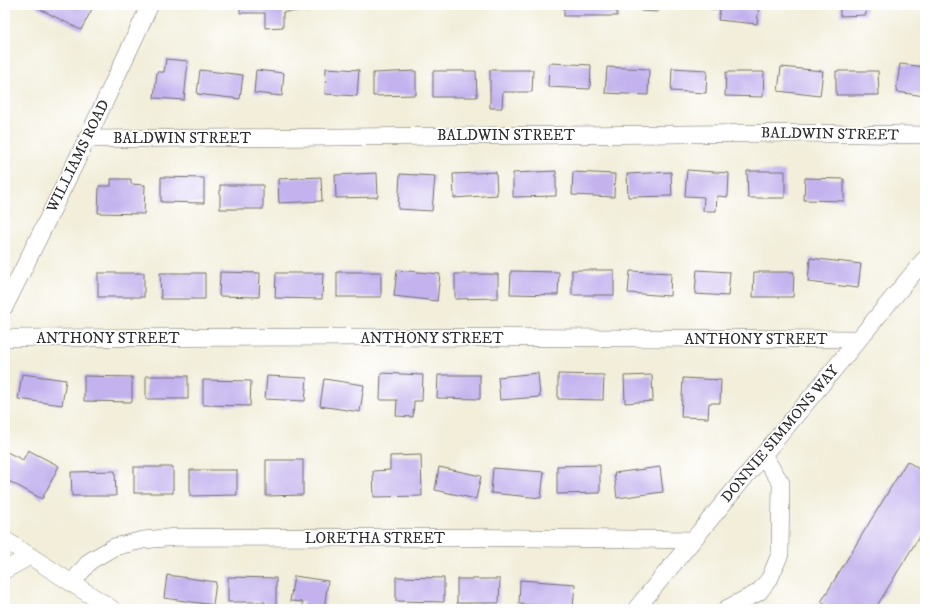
<svg xmlns="http://www.w3.org/2000/svg" width="930" height="614" font-family="'IM FELL DW Pica',serif">
	<style>
		.building { fill: #c3b2ee }
		.lines { fill: none; stroke-linecap: round; stroke-linejoin: round }
		.minor-casing { stroke: #716f68; stroke-width: 18 }
		.minor { stroke: #fff; stroke-width: 17 }
		.labels { text-anchor: middle; dominant-baseline: central; stroke-width: 3.5; stroke-linejoin: round; paint-order: stroke }
		.street-label { font-size: 15px; fill: #2b2b2b; stroke: #fff }
	</style>
	<rect width="100%" height="100%" fill="#fff"/>
	<filter id="ink" filterUnits="userSpaceOnUse"><feTurbulence type="fractalNoise" baseFrequency=".025" numOctaves="2"/><feDisplacementMap in="SourceGraphic" scale="8" xChannelSelector="R" yChannelSelector="G"/><feConvolveMatrix kernelMatrix="1 2 1 2 8 2 1 2 1" color-interpolation-filters="sRGB"/></filter>
	<filter id="wash" filterUnits="userSpaceOnUse"><feTurbulence type="fractalNoise" baseFrequency=".012" numOctaves="4" result="noise"/><feDisplacementMap in="SourceGraphic" scale="16" xChannelSelector="R" yChannelSelector="G"/><feGaussianBlur stdDeviation="0.9" result="paint"/><feColorMatrix in="noise" values="0 0 0 0 0 0 0 0 0 0 0 0 0 0 0 0 0 1.4 0 .05"/><feComposite in="paint" operator="in"/></filter>
	<g filter="url(#wash)">
		<rect width="100%" height="100%" fill="#f2eeda"/>
		<g id="blocks">
			<g class="building">
				<polygon points="32,5 94,5 81,30"/>
				<polygon points="240,5 308,5 308,11 283,12 283,27 265,28 265,13 240,13"/>
				<polygon points="468,5 488,5 488,8 468,6"/>
				<rect x="494" y="5" width="41" height="2"/>
				<rect x="564" y="5" width="53" height="11"/>
				<polygon points="641,5 658,5 658,12 641,11"/>
				<polygon points="704,5 759,5 757,24 718,20 720,10 704,8"/>
				<polygon points="840,5 866,5 866,15 840,16"/>
				<polygon points="166,59 188,61 184,100 154,98 157,72 164,72"/>
				<polygon points="549,63 591,65 590,89 548,87"/>
				<polygon points="900,64 925,67 925,96 896,92"/>
				<polygon points="607,67 649,69 648,95 605,93"/>
				<polygon points="781,67 823,71 820,96 778,91"/>
				<polygon points="326,68 359,70 357,96 325,94"/>
				<polygon points="672,68 707,70 706,93 671,91"/>
				<polygon points="200,70 243,75 240,99 197,94"/>
				<polygon points="256,70 284,73 282,96 254,93"/>
				<polygon points="490,70 533,70 532,92 503,92 502,108 490,108"/>
				<polygon points="416,71 416,95 373,96 373,73"/>
				<polygon points="433,71 476,71 477,97 433,97"/>
				<polygon points="836,71 878,71 879,95 836,95"/>
				<polygon points="726,72 764,72 763,97 725,96"/>
				<polygon points="687,170 729,173 728,197 717,196 716,211 703,211 704,197 685,196"/>
				<polygon points="556,171 556,196 513,197 513,173"/>
				<polygon points="747,171 785,171 785,198 748,198"/>
				<polygon points="496,172 497,195 454,198 453,174"/>
				<polygon points="573,172 615,174 614,197 572,195"/>
				<polygon points="671,172 672,196 628,197 627,174"/>
				<polygon points="377,173 378,197 336,198 335,175"/>
				<polygon points="400,174 435,176 432,211 398,209"/>
				<polygon points="161,177 204,178 204,203 161,202"/>
				<polygon points="321,177 322,201 279,203 278,179"/>
				<polygon points="805,178 844,179 844,201 804,200"/>
				<polygon points="111,179 131,179 131,184 145,185 144,214 98,213 99,186 111,186"/>
				<rect x="220" y="185" width="43" height="24"/>
				<polygon points="810,258 861,264 858,288 808,282"/>
				<polygon points="397,270 440,274 437,301 394,296"/>
				<rect x="572" y="270" width="42" height="25"/>
				<polygon points="697,270 730,272 728,296 695,294"/>
				<polygon points="511,271 559,272 558,295 510,294"/>
				<polygon points="630,271 671,273 670,296 628,293"/>
				<polygon points="220,272 260,273 259,297 219,296"/>
				<rect x="337" y="272" width="44" height="25"/>
				<polygon points="754,272 794,272 793,297 753,297"/>
				<rect x="98" y="273" width="46" height="24"/>
				<polygon points="160,273 205,273 205,299 161,299"/>
				<polygon points="276,273 323,273 322,299 275,298"/>
				<polygon points="455,274 498,274 498,298 455,299"/>
				<polygon points="381,373 423,375 422,401 414,401 413,417 396,416 397,400 380,400"/>
				<polygon points="538,373 540,397 500,400 498,377"/>
				<polygon points="22,374 66,380 62,405 18,399"/>
				<polygon points="558,374 604,375 603,400 558,399"/>
				<polygon points="438,375 480,375 480,399 437,398"/>
				<polygon points="652,375 653,401 625,403 624,376"/>
				<polygon points="84,376 132,377 132,402 84,401"/>
				<rect x="146" y="376" width="42" height="23"/>
				<polygon points="267,376 307,378 305,401 265,399"/>
				<polygon points="683,378 721,380 720,403 709,403 708,418 681,417"/>
				<polygon points="324,379 364,385 360,412 320,406"/>
				<polygon points="203,380 251,381 250,406 203,405"/>
				<polygon points="28,450 59,466 42,499 5,479 5,451 23,460"/>
				<polygon points="421,455 422,496 374,497 373,471 390,470 390,456"/>
				<polygon points="266,460 303,460 303,495 266,496"/>
				<polygon points="907,461 925,473 925,527 875,609 833,609 821,602"/>
				<polygon points="600,465 600,493 557,494 557,466"/>
				<rect x="134" y="467" width="39" height="26"/>
				<polygon points="439,467 481,476 476,499 435,490"/>
				<polygon points="660,467 663,492 617,498 614,473"/>
				<polygon points="493,468 544,472 541,498 491,493"/>
				<polygon points="190,470 237,470 237,495 190,496"/>
				<polygon points="115,471 116,496 72,496 71,472"/>
				<polygon points="167,575 216,582 213,605 164,598"/>
				<polygon points="294,576 328,581 324,609 302,609 303,602 290,601"/>
				<polygon points="228,577 276,578 276,609 265,609 265,602 228,602"/>
				<polygon points="396,577 444,578 444,602 396,601"/>
				<polygon points="457,579 500,579 499,603 457,603"/>
				<polygon points="520,580 575,584 573,608 519,604"/>
			</g>
		</g>
	</g>
	<g filter="url(#ink)">
		<use href="#blocks" fill-opacity="0" stroke="#716f68" stroke-width="1"/>
		<g class="lines">
			<g class="minor-casing">
				<g id="minor">
					<polyline points="87,139 796,133 925,135"/>
					<polyline points="5,306 87,139 150,5"/>
					<polyline points="5,338 381,337 859,339"/>
					<polyline points="5,540 112,609"/>
					<polyline points="5,570 30,556"/>
					<path d="M72 583 90 561 114 547 143 540 177 537C348 538 520 536 692 540"/>
					<polyline points="636,609 925,259"/>
					<polyline points="726,609 759,592 770,578 780,554 781,483 763,455"/>
				</g>
			</g>
			<use href="#minor" class="minor"/>
		</g>
	</g>
	<g class="labels">
		<g class="street-label">
			<text transform="translate(830 134) rotate(1)">BALDWIN STREET</text>
			<text x="506" y="135">BALDWIN STREET</text>
			<text x="182" y="138">BALDWIN STREET</text>
			<text transform="translate(78 156) rotate(-64)">WILLIAMS ROAD</text>
			<text x="108" y="338">ANTHONY STREET</text>
			<text x="432" y="338">ANTHONY STREET</text>
			<text x="756" y="339">ANTHONY STREET</text>
			<text transform="translate(780 434) rotate(-50)">DONNIE SIMMONS WAY</text>
			<text x="375" y="538">LORETHA STREET</text>
		</g>
	</g>
	<rect width="930" height="614" fill="none" stroke="#fff" stroke-width="20"/>
</svg>
